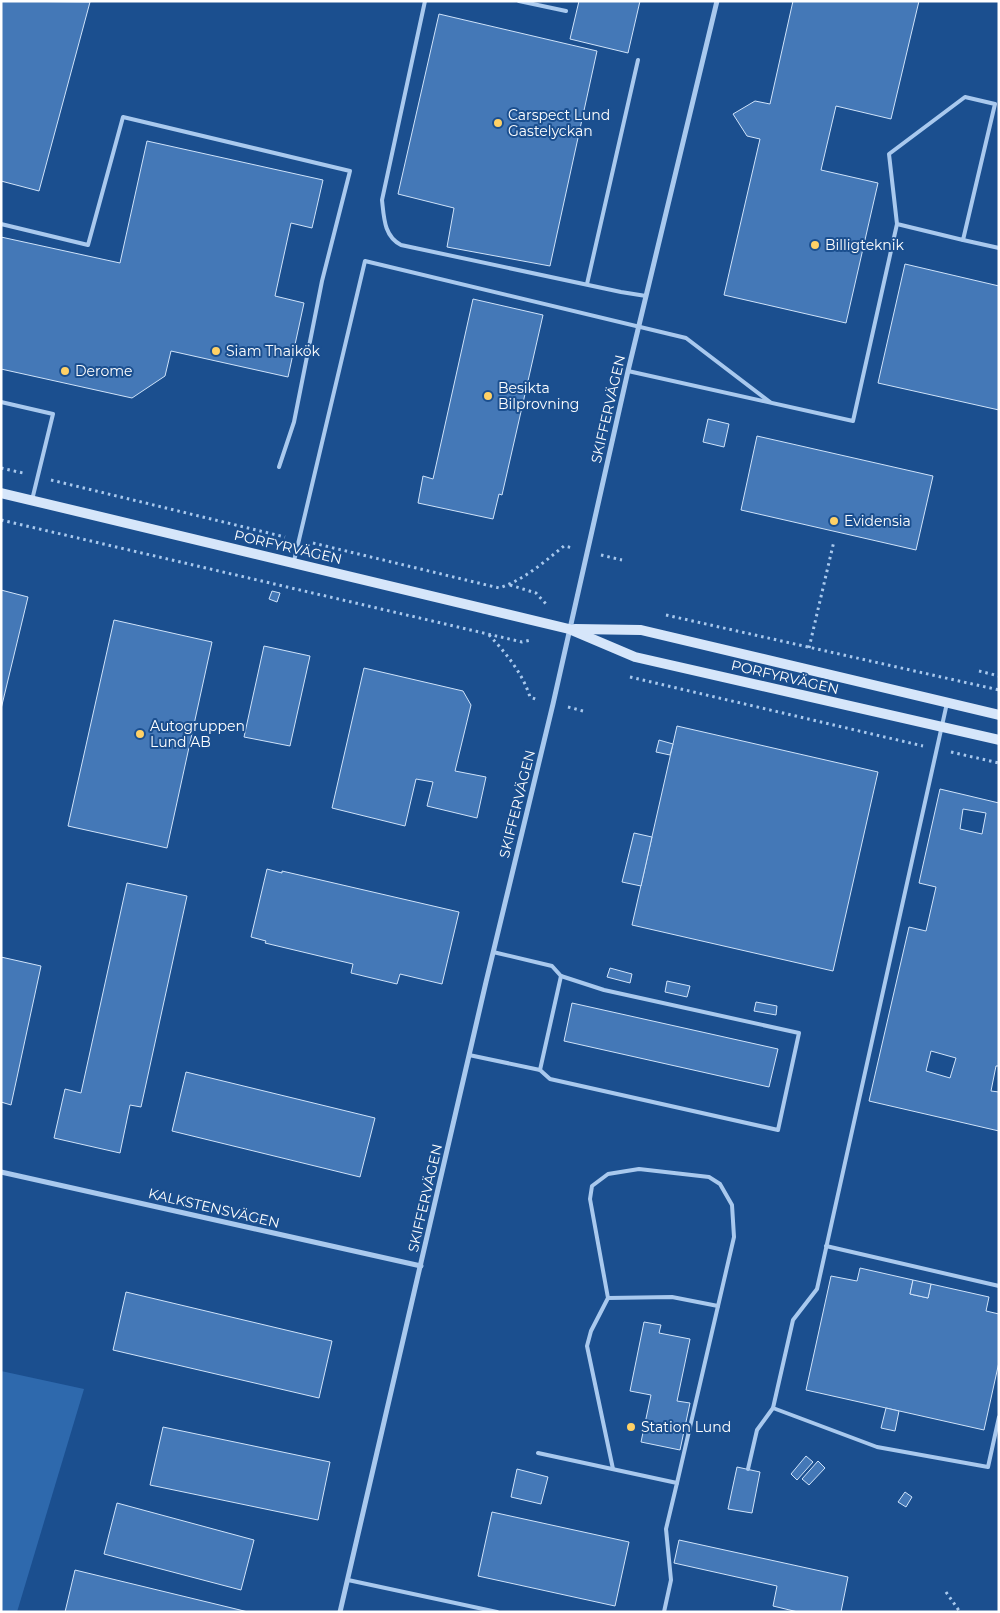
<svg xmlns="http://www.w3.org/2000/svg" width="1000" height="1613" font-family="Montserrat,sans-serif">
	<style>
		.green { fill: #2e69ad }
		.building { fill: #4478b7; stroke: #cfe3fa; fill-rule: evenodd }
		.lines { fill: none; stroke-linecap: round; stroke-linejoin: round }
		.path { stroke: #a9c9ee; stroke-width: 3; stroke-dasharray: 2.5 4; stroke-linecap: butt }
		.lane { stroke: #a9c9ee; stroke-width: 4 }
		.street { stroke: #a9c9ee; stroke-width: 5 }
		.secondary { stroke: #d6e6fa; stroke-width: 10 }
		.poi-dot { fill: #ffd166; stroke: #1b4f8f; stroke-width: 2 }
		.labels { text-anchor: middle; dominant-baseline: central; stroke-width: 4; stroke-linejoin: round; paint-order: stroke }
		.poi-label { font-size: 14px; fill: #fff; stroke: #1b4f8f; text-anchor: start }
		.street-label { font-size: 14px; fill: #fff; stroke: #1b4f8f }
	</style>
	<rect width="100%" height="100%" fill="#1b4f8f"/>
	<polygon class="green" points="1,1371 84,1389 17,1612 1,1612"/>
	<g class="building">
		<polygon points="1,1 90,2 39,191 1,181"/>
		<polygon points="579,1 640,1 628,53 570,39"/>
		<polygon points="793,1 919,1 891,119 836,106 821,170 878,183 846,323 724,295 760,139 747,136 733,114 755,101 770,104"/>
		<polygon points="439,14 597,51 550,266 447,247 454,208 398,194"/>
		<polygon points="147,141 323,180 312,228 291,223 275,296 304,303 288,377 171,351 165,376 132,398 1,369 1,237 120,263"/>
		<polygon points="905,264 999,286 999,410 878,383"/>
		<polygon points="473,299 543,315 502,495 499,494 493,519 418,503 423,476 433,479"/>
		<polygon points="708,419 729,424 724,447 703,442"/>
		<polygon points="757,436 933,476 916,550 741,510"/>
		<polygon points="1,590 28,597 1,709"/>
		<polygon points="272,591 280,593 277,602 269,599"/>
		<polygon points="114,620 212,642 167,848 68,826"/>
		<polygon points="264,646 310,656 290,746 244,737"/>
		<polygon points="364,668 463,691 471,705 455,771 486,777 477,818 427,806 433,782 416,779 405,826 332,808"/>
		<polygon points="677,726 878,772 833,971 632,925"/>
		<polygon points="659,740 673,744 670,755 656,752"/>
		<path d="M940 789 999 803V1066H996L991 1091 999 1092V1131L869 1101 909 927 926 931 936 887 919 883ZM963 809 986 813 982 834 960 829ZM931 1051 956 1058 950 1078 926 1071Z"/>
		<polygon points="634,833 652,837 641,886 622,882"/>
		<polygon points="267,869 282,873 282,871 459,912 442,984 400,974 397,984 351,973 353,964 265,943 266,941 251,937"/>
		<polygon points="127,883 187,896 141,1107 130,1105 120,1153 54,1138 65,1089 81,1093"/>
		<polygon points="1,957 41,966 11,1105 1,1102"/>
		<polygon points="610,968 632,974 630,983 607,977"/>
		<polygon points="667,981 690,986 687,997 665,992"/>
		<polygon points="756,1002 777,1006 776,1015 754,1011"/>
		<polygon points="572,1003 778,1049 769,1087 564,1041"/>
		<polygon points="186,1072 375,1118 360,1177 172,1131"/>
		<polygon points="860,1268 913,1280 910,1294 928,1298 931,1284 989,1297 986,1311 999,1314 999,1362 984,1430 806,1390 831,1276 857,1281"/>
		<polygon points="913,1280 931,1284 928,1298 910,1294"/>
		<polygon points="126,1292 332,1341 319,1398 113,1350"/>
		<polygon points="644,1322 661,1325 659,1333 690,1339 677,1401 690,1403 680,1450 641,1442 651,1395 630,1391"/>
		<polygon points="886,1408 899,1411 895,1431 881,1428"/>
		<polygon points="163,1427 330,1462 318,1520 150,1485"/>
		<polygon points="806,1456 813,1462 797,1480 791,1474"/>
		<polygon points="818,1461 825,1468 809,1485 802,1479"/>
		<polygon points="737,1467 760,1472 752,1513 728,1509"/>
		<polygon points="517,1469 548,1477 541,1504 511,1497"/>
		<polygon points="905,1492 912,1497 906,1507 898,1502"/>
		<polygon points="117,1503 254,1540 241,1590 104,1554"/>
		<polygon points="492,1512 629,1542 615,1606 478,1576"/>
		<polygon points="679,1540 848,1577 841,1612 798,1612 773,1606 777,1586 674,1563"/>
		<polygon points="75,1570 236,1609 248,1612 65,1612"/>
	</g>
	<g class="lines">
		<g class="path">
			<polyline points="1,468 23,473"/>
			<polyline points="51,480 285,537"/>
			<polyline points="1,520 522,642 531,640"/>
			<path d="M313 543 499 588C524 580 544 562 564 546L573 548"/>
			<polyline points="601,555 622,560"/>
			<polyline points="510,585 536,593 546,604"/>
			<polyline points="666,615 999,690"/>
			<path d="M489 635C506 653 523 674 530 697L538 700"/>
			<polyline points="809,648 834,541"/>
			<polyline points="979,671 999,676"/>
			<polyline points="630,677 923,746"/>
			<polyline points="568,707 583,711"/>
			<polyline points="951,752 999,763"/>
			<polyline points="946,1592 960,1612"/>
		</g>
		<g class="lane">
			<path d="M425 1 382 200C384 218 384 236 401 245L621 292 646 296"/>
			<polyline points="519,1 566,11"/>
			<polyline points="1,224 88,245 123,117 350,171 322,281 294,422 279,467"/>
			<polyline points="963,240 999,248"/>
			<polyline points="587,284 638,60"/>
			<polyline points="628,371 853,421 897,224 963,240 995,104 965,97 889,154 897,224"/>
			<polyline points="1,402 53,414 32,500"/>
			<polyline points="294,561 365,261 686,338 770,402"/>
			<polyline points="947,703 817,1289 793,1320 773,1408 877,1447 988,1467 999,1417"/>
			<polyline points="469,1055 540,1070 550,1079 778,1130 799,1033 604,990 561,976 552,966 493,952"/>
			<polyline points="540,1070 561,976"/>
			<polyline points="826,1246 999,1286"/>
			<polyline points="608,1298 672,1297 718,1306"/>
			<polyline points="538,1453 677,1483 666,1529 671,1580 664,1612"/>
			<polyline points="613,1469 587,1346 591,1331 608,1298 590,1199 592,1186 608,1174 639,1169 709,1177 720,1184 732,1205 734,1237 677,1483"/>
			<polyline points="748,1469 757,1430 773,1408"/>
			<polyline points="348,1580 497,1612"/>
		</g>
		<g class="street">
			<polyline points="1,1172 421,1266"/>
			<polyline points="340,1612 486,982 553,704 628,371 717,1"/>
		</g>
		<g class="secondary">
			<polyline points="1,493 569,629 635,657 999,740"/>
			<polyline points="575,629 641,630 999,715"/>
		</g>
	</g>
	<g class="poi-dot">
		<circle cx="498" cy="123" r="5"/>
		<circle cx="815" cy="245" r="5"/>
		<circle cx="216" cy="351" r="5"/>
		<circle cx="65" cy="371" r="5"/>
		<circle cx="488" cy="396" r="5"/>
		<circle cx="834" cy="521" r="5"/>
		<circle cx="140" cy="734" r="5"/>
		<circle cx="631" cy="1427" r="5"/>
	</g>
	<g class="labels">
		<g class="poi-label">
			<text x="508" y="115">Carspect Lund<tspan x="508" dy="16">Gastelyckan</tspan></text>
			<text x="825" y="245">Billigteknik</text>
			<text x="226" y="351">Siam Thaikök</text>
			<text x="75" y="371">Derome</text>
			<text x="498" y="388">Besikta<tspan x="498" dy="16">Bilprovning</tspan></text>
			<text x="844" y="521">Evidensia</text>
			<text x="150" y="726">Autogruppen<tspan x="150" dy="16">Lund AB</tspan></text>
			<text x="641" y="1427">Station Lund</text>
		</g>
		<g class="street-label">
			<text transform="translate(608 409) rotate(-77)">SKIFFERVÄGEN</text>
			<text transform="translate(288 547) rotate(13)">PORFYRVÄGEN</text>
			<text transform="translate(785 677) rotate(13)">PORFYRVÄGEN</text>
			<text transform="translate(517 804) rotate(-76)">SKIFFERVÄGEN</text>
			<text transform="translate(425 1198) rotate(-77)">SKIFFERVÄGEN</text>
			<text transform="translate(214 1208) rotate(13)">KALKSTENSVÄGEN</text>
		</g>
	</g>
	<rect width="1000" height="1613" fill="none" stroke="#ffffff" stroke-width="5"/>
</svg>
